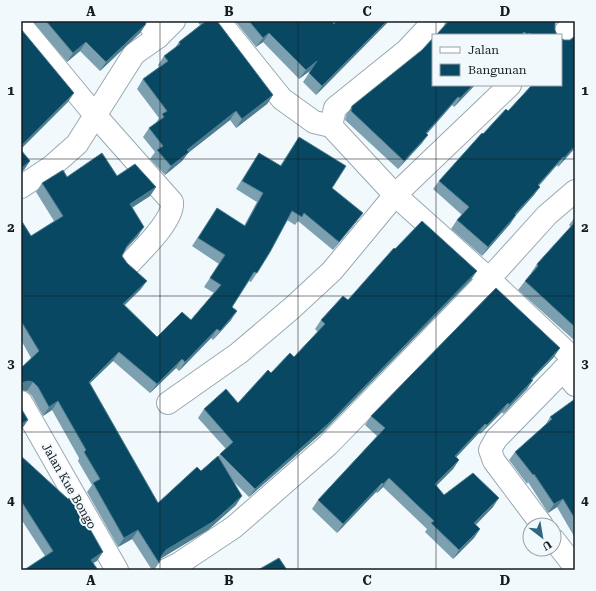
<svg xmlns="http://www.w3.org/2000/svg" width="596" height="591" font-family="'Roboto Serif',serif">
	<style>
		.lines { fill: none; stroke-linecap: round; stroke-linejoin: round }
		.minor-casing { stroke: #99a9b2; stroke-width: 24 }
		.minor { stroke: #fff; stroke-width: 22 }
		.wall { fill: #7da0b0 }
		.shaded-wall { fill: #4e7d90 }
		.building { fill: #084862; stroke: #4e7d90 }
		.grid { fill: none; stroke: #161c20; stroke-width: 1; stroke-opacity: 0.55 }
		.labels { text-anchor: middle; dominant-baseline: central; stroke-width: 4; stroke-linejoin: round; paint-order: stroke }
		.street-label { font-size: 12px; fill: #161c20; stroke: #f2f9fd }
		.neatline { fill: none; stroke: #161c20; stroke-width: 1.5 }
		.grid-label { font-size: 13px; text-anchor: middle; font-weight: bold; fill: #161c20 }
	</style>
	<rect width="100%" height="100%" fill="#f2f9fd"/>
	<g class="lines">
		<g class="minor-casing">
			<g id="minor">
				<polyline points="147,21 158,37"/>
				<polyline points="219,21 282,99 314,122 331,126 395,195 489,279 574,359"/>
				<path d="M21 25 95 115 172 202C174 220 142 250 130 263"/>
				<polyline points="561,36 575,23"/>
				<polyline points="331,126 335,108 407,50 434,21"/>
				<polyline points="21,187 51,167 77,144 134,54 158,37 174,21"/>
				<polyline points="563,370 575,385"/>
				<polyline points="21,402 117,570"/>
				<polyline points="168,403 239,353 292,308 332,271 395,195 510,85"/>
				<polyline points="542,525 494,461 490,450 496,439 575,358"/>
				<polyline points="554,540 575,567"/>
				<polyline points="166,570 180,563 234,527 328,445 489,279 547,215 575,191"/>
			</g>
		</g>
		<use href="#minor" class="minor"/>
	</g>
	<g class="wall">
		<polygon points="32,21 145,21 146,24 140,33 100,71 80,51 67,62"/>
		<polygon points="197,21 217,21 273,95 267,104 236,128 230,120 188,153 182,161 165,175 150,159 155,152 143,137 149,128 156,123 159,118 137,89 143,79 159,67 158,65 164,56 174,49 179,42 200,25"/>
		<polygon points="235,21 332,21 334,24 336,21 389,21 316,95 303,82 311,70 299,79 263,42 256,47"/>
		<polygon points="446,21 559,21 555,24 555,30 557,35 436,35 444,26"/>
		<polygon points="475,85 454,107 452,105 427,134 422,143 398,169 345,120 346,115 352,106"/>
		<polygon points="508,111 575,148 558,167 557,165 539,186 534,195 516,215 510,224 482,256 451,229 457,220 462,215 433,189 439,181 483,134"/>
		<polygon points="299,137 332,188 363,213 356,222 333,250 298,221 295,225 287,220 257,273 251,282 249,281 232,307 231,320 213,340 211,338 179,371 176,368 150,393 113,361 90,383 158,503 201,471 218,457 220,454 226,449 198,418 204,409 238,403 271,373 294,357 318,332 315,329 321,320 348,300 395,249 471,280 323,432 249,497 234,482 236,505 208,530 160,559 159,563 154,570 152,570 132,539 118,547 87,492 92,485 78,461 79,458 52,410 43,416 32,396 27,391 21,390 31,358 21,340 21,220 31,236 54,221 36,192 42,183 67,177 117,176 156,187 150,196 132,207 138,236 125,250 122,256 141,289 125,305 157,337 191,320 214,293 204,287 219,264 192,246 217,208 244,226 257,202 236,189 259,153 280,166"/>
		<polygon points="575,217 575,341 518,290 525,281 531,274 531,273 537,264 571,227 569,225"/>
		<polygon points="554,357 532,380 533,380 527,389 503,414 502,412 480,434 479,433 456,457 459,460 453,469 436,486 444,495 493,507 476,525 480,529 474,538 453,559 425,532 427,529 383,487 377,493 376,492 337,533 312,509 318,500 377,436 365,425 371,416"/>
		<polygon points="575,399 575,538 557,507 548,513 528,482 527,484 509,460 515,452 545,426 550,417"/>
		<polygon points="21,456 97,561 45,556 21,519"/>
	</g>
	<g class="shaded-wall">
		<polygon points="387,21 389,21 316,95 322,86"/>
		<polygon points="146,24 140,33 100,71 106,62"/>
		<polygon points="269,33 263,42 256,47 263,38"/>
		<polygon points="86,42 80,51 67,62 73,53"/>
		<polygon points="317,61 311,70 299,79 306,70"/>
		<polygon points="473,85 475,85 454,107 460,98"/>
		<polygon points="74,93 68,102 21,149 21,146"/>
		<polygon points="273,95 267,104 236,128 242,119"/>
		<polygon points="458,97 452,105 420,141 426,133"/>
		<polygon points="236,111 230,120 188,153 182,161 165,175 171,166 187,150"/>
		<polygon points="428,135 422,143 398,169 404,161"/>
		<polygon points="575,146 575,148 558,167 564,158"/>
		<polygon points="563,157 557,165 532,193 538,185"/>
		<polygon points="30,161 24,170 21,172 21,169"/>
		<polygon points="156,187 150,196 124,213 130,204"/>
		<polygon points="540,187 534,195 509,223 515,214"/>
		<polygon points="363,213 356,222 333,250 339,242"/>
		<polygon points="516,215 510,224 482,256 488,247"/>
		<polygon points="144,227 138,236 121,254 127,246"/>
		<polygon points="477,271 471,280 323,432 249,497 255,489"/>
		<polygon points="147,281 141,289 117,312 123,304"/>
		<polygon points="237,311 231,320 213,340 220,331"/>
		<polygon points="217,329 211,338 179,371 185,362"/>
		<polygon points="560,348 554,357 525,387 531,379"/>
		<polygon points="119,352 113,361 83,390 89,382"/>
		<polygon points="182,359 176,368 150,393 157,384"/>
		<polygon points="533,380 527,389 503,414 509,405"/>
		<polygon points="28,381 33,382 27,391 21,390 21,383"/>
		<polygon points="58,401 52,410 43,416 49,407"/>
		<polygon points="508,403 502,412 480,434 487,425"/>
		<polygon points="28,420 22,429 21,429 21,424"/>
		<polygon points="485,424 479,433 449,465 455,456"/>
		<polygon points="459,460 453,469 429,493 435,484"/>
		<polygon points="389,478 383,487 377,493 383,484"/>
		<polygon points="382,483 376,492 337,533 343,524"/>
		<polygon points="242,496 236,505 208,530 160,559 162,555 166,550"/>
		<polygon points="499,498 493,507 468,532 474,523"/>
		<polygon points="563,499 557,507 548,513 554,504"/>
		<polygon points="480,529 474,538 453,559 459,550"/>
		<polygon points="138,530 132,539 118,547 124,538"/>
		<polygon points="103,552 97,561 85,568 91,560"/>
	</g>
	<g class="building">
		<polygon points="46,21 145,21 146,24 106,62 86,42 73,53"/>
		<polygon points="206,21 217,21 273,95 242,119 236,111 187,150 189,152 171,166 157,150 163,146 149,128 164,117 162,114 167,111 143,79 168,61 164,56 180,44 179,42"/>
		<polygon points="249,21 332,21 334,24 336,21 387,21 322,86 309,73 317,61 306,70 269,33 263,38"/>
		<polygon points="449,21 557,21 555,23 555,30 557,35 532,35 529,33 528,35 524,32 521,35 436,35"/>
		<polygon points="21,29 74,93 21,146"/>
		<polygon points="575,36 575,146 564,158 563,157 538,185 540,187 515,214 516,215 488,247 457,220 469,207 439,181 482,133 483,134 506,109 508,111 532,85 561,85 561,38 564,40 570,40"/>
		<polygon points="433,38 433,85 473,85 460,98 458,97 426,133 428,135 404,161 351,111 352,106 422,50"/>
		<polygon points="299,137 346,166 332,188 363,213 339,242 304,213 302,217 292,211 270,252 257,273 254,272 232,307 237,311 220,331 217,329 185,362 182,359 157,384 119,352 89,382 158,503 197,467 201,471 218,456 242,496 214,521 166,550 162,555 159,563 138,530 124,538 93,483 100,479 84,452 86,450 58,401 49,407 38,387 33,382 28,381 21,383 21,368 39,351 21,321 21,220 31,236 63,216 42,183 63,170 67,177 102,153 117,176 135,164 156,187 130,204 144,227 127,246 122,256 127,263 147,281 123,304 157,337 182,312 191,320 221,285 210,278 225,255 198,238 217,208 245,226 263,193 242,181 259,153 281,166"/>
		<polygon points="21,150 30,161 21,169"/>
		<polygon points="422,221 477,271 329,423 255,489 220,454 233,442 204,409 226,389 238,403 268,370 271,373 290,353 294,357 325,324 321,320 343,296 348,300 394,248 395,249"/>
		<polygon points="575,222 575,327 525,281 538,266 537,264"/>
		<polygon points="496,288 560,348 531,379 533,380 509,405 508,403 487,425 485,424 455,456 459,460 435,484 444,495 473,473 499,498 474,523 480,529 459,550 431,523 434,521 389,478 383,484 382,483 343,524 318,500 385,428 371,416"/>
		<polygon points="575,399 575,519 563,499 554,504 534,474 533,475 515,452 552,419 550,417"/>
		<polygon points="21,408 28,420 21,424"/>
		<polygon points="21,456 68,499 72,497 103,552 91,560 98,570 24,570 53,551 21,501"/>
		<polygon points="279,558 287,570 258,570"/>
	</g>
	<path class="grid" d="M160 21V570M298 21V570M436 21V35M436 85V570M21 159H575M21 296H575M21 432H575"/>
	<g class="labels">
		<g class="street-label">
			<text transform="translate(69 486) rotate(60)">Jalan Kue Bongo</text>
		</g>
	</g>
	<rect width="596" height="591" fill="none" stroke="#f2f9fd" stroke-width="44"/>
	<rect x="432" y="34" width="130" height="52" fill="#f2f9fd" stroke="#9aa1a5"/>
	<rect x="440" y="47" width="20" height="6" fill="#ffffff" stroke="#9aa1a5"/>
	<text x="468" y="54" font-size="12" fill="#161c20">Jalan</text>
	<rect x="440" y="64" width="20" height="12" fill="#084862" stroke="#9aa1a5"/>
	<text x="468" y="74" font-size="12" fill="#161c20">Bangunan</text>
	<g transform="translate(542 537) rotate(149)"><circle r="19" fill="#f2f9fd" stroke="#9aa1a5"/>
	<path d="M0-3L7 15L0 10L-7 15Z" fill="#2e6580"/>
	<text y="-6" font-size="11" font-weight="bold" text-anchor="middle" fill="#161c20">U</text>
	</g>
	<rect x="22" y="22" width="552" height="547" class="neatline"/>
	<g class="grid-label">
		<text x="91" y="16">A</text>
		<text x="229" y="16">B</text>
		<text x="367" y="16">C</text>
		<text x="505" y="16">D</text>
		<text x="11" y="95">1</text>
		<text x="585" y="95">1</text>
		<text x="11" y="232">2</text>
		<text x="585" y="232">2</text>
		<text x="11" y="368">3</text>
		<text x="585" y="368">3</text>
		<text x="11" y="505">4</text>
		<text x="585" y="505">4</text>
		<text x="91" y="585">A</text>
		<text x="229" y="585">B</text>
		<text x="367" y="585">C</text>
		<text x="505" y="585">D</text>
	</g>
</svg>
